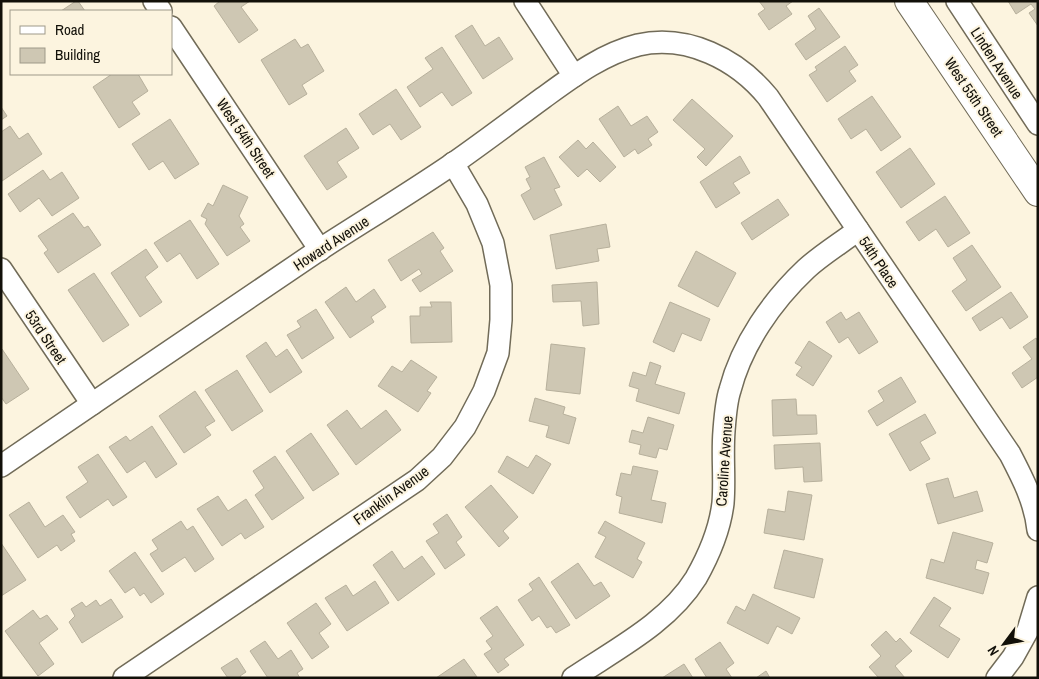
<svg xmlns="http://www.w3.org/2000/svg" width="1039" height="679" font-family="'Archivo Narrow',sans-serif">
	<style>
		.building { fill: #cec7b3; stroke: #b7b09c }
		.lines { fill: none; stroke-linecap: round; stroke-linejoin: round }
		.minor-casing { stroke: #716b58; stroke-width: 24 }
		.secondary-casing { stroke: #716b58; stroke-width: 30 }
		.minor { stroke: #fff; stroke-width: 21 }
		.secondary { stroke: #fff; stroke-width: 28 }
		.labels { text-anchor: middle; dominant-baseline: central; stroke-width: 4; stroke-linejoin: round; paint-order: stroke }
		.street-label { font-size: 15px; fill: #121009; stroke: #fcf4df }
	</style>
	<rect width="100%" height="100%" fill="#fcf4df"/>
	<g class="building">
		<polygon points="76,1 78,1 85,11 61,11"/>
		<polygon points="220,1 250,1 241,7 258,30 239,43 214,6"/>
		<polygon points="759,1 793,1 786,6 792,14 769,30 758,14 765,9"/>
		<polygon points="1008,1 1038,1 1038,26 1029,13 1035,9 1031,4 1016,14"/>
		<polygon points="819,8 840,37 806,60 795,44 816,29 808,16"/>
		<polygon points="472,25 485,46 499,37 513,59 483,79 455,36"/>
		<polygon points="295,39 301,48 308,44 324,71 302,85 307,94 289,105 261,60"/>
		<polygon points="845,46 858,65 849,71 856,81 827,102 809,75 817,70 815,67"/>
		<polygon points="442,47 472,93 452,106 442,92 420,107 407,87 433,69 425,58"/>
		<polygon points="112,74 138,74 148,91 132,102 140,114 119,128 93,87"/>
		<polygon points="396,89 421,127 401,140 390,124 373,135 359,114"/>
		<polygon points="872,96 901,137 881,151 866,129 851,139 838,119"/>
		<polygon points="692,99 733,136 706,166 697,157 705,149 673,120"/>
		<polygon points="618,106 631,126 647,116 658,132 648,139 652,145 638,154 635,149 624,157 599,119"/>
		<polygon points="1,107 7,116 1,120"/>
		<polygon points="170,119 199,164 175,179 163,161 149,170 132,144"/>
		<polygon points="10,126 19,139 28,133 42,154 2,181 1,132"/>
		<polygon points="346,128 359,148 337,162 347,177 327,190 304,156"/>
		<polygon points="578,140 586,149 593,142 616,167 600,182 587,169 578,177 559,157"/>
		<polygon points="910,148 935,184 901,208 876,172"/>
		<polygon points="740,156 750,173 733,183 740,193 716,208 700,182"/>
		<polygon points="544,157 560,187 554,189 562,205 534,220 521,195 531,189 526,179 530,177 525,167"/>
		<polygon points="43,170 50,180 62,172 79,198 52,216 39,198 20,212 8,194"/>
		<polygon points="223,185 248,197 239,216 244,224 240,227 250,241 227,256 205,224 207,219 201,216 208,203 213,206"/>
		<polygon points="945,196 970,233 948,247 936,229 919,241 906,222"/>
		<polygon points="778,199 789,215 752,240 741,223"/>
		<polygon points="73,213 84,228 88,226 101,245 58,273 44,253 48,250 38,236"/>
		<polygon points="190,220 219,264 197,279 180,253 167,262 154,243"/>
		<polygon points="606,224 610,247 597,249 599,261 556,269 550,235"/>
		<polygon points="433,232 444,248 440,251 453,271 420,292 412,280 422,274 419,269 401,281 388,260"/>
		<polygon points="972,245 1001,287 966,311 952,291 967,280 953,258"/>
		<polygon points="146,249 158,267 145,277 162,302 140,317 111,273"/>
		<polygon points="696,251 736,273 718,307 678,286"/>
		<polygon points="94,273 129,325 103,342 68,290"/>
		<polygon points="597,282 599,324 583,326 581,301 553,302 552,285"/>
		<polygon points="346,287 356,302 374,289 386,307 371,317 374,322 350,338 325,302"/>
		<polygon points="1011,292 1028,317 1010,329 1002,317 980,331 972,318"/>
		<polygon points="430,302 451,302 452,342 411,343 410,316 420,316 420,307 432,307"/>
		<polygon points="670,302 710,319 701,341 682,333 674,352 653,342"/>
		<polygon points="316,309 334,338 302,359 287,335 301,327 297,321"/>
		<polygon points="841,312 846,320 859,312 878,342 859,354 848,337 839,343 826,322"/>
		<polygon points="1036,338 1038,341 1038,377 1022,388 1012,373 1032,359 1023,347"/>
		<polygon points="809,341 832,356 813,386 796,375 802,367 795,363"/>
		<polygon points="266,342 276,357 287,349 302,372 270,393 246,356"/>
		<polygon points="551,344 585,348 580,394 546,390"/>
		<polygon points="2,349 29,389 6,404 1,397"/>
		<polygon points="411,360 437,377 427,391 431,393 418,412 378,386 392,366 402,372"/>
		<polygon points="650,362 661,366 655,384 685,393 679,414 636,401 639,389 629,386 633,372 646,376"/>
		<polygon points="237,370 263,411 232,431 205,390"/>
		<polygon points="901,377 916,402 877,426 868,411 884,401 878,391"/>
		<polygon points="195,391 215,421 205,427 211,435 184,453 159,416"/>
		<polygon points="535,398 565,407 563,414 576,418 569,444 546,437 549,426 529,421"/>
		<polygon points="796,399 797,415 816,415 817,434 773,436 772,400"/>
		<polygon points="347,410 361,429 386,410 401,430 356,465 327,425"/>
		<polygon points="925,414 936,433 920,442 930,459 910,471 889,434"/>
		<polygon points="648,417 674,425 667,450 659,448 656,458 639,454 641,445 629,442 632,430 643,433"/>
		<polygon points="152,426 177,464 156,478 145,461 127,473 109,447 126,436 130,441"/>
		<polygon points="311,433 339,474 313,491 286,451"/>
		<polygon points="820,443 822,481 804,482 803,467 775,469 774,445"/>
		<polygon points="98,454 127,497 113,506 108,499 80,518 66,497 88,482 78,467"/>
		<polygon points="536,455 551,464 533,494 498,472 507,456 528,468"/>
		<polygon points="275,456 304,498 272,520 255,495 264,488 253,471"/>
		<polygon points="633,466 658,471 651,500 666,503 662,523 619,513 622,497 616,495 621,473 631,475"/>
		<polygon points="948,478 954,498 977,491 983,511 938,524 926,484"/>
		<polygon points="491,485 518,517 503,531 509,538 499,547 465,507"/>
		<polygon points="788,491 812,495 804,540 764,533 768,509 785,512"/>
		<polygon points="218,496 228,511 246,499 264,527 245,539 241,533 222,546 197,509"/>
		<polygon points="29,502 45,527 63,515 75,532 71,534 75,541 61,551 57,545 38,558 9,515"/>
		<polygon points="447,514 462,537 456,542 465,555 445,569 426,541 439,533 433,524"/>
		<polygon points="181,521 187,530 193,526 214,559 195,572 185,557 162,572 150,554 158,549 152,540"/>
		<polygon points="605,521 645,543 637,559 642,562 633,578 595,557 606,537 598,533"/>
		<polygon points="953,532 993,543 987,563 977,560 975,569 989,573 983,594 926,578 931,559 944,563"/>
		<polygon points="1,543 26,580 1,596"/>
		<polygon points="784,550 823,559 814,598 774,588"/>
		<polygon points="392,551 404,569 422,556 435,574 398,601 373,565"/>
		<polygon points="135,552 164,594 151,603 144,593 140,596 134,587 125,593 109,571"/>
		<polygon points="578,563 594,586 601,582 610,596 576,619 551,582"/>
		<polygon points="539,577 570,625 556,633 551,626 547,628 539,616 532,621 518,600 533,590 529,584"/>
		<polygon points="375,581 389,603 347,631 325,598 346,585 353,596"/>
		<polygon points="753,594 800,618 792,634 777,626 768,644 727,623 736,606 745,611"/>
		<polygon points="934,597 951,608 939,626 960,639 948,658 910,633"/>
		<polygon points="111,599 123,617 82,643 69,622 75,616 71,609 82,602 86,607 96,600 100,606"/>
		<polygon points="316,603 331,624 319,633 329,647 312,659 287,623"/>
		<polygon points="497,606 524,645 504,659 509,665 498,673 484,654 492,649 486,641 493,636 480,618"/>
		<polygon points="33,610 40,619 47,615 58,629 39,643 54,664 38,676 5,631"/>
		<polygon points="886,631 896,642 900,638 912,651 895,666 905,678 879,678 869,667 881,656 871,645"/>
		<polygon points="265,641 278,659 291,650 303,669 297,673 300,678 268,678 250,651"/>
		<polygon points="720,642 734,663 726,669 732,678 707,678 695,659"/>
		<polygon points="237,658 246,672 240,676 241,678 228,678 221,668"/>
		<polygon points="464,659 477,677 436,678"/>
		<polygon points="684,664 693,678 662,678"/>
		<polygon points="766,671 770,678 756,678"/>
	</g>
	<g class="lines">
		<g class="minor-casing">
			<g id="minor">
				<polyline points="154,1 161,11"/>
				<polyline points="525,1 574,76"/>
				<polyline points="957,1 1038,124"/>
				<polyline points="171,27 320,250"/>
				<polyline points="1,269 92,404"/>
				<path d="M1 466C107 394 213 321 319 250 364 221 410 193 454 163 484 142 513 120 543 98 572 77 602 54 638 45 687 34 737 59 768 97L1010 454C1023 479 1035 502 1038 530"/>
				<polyline points="124,678 417,480 442,457 465,427 484,391 498,353 501,320 501,285 493,243 477,204 453,163"/>
				<path d="M573 678C616 649 668 623 696 578 709 555 720 529 723 503 725 479 722 455 724 431 725 418 726 402 730 390 742 344 772 301 806 269 821 255 841 243 858 230"/>
				<polyline points="997,678 1013,657 1028,630 1038,597"/>
			</g>
		</g>
		<g class="secondary-casing">
			<polyline id="secondary" points="909,1 1038,192"/>
		</g>
		<use href="#minor" class="minor"/>
		<use href="#secondary" class="secondary"/>
	</g>
	<g class="labels">
		<g class="street-label">
			<text transform="translate(997 63) rotate(57)">Linden Avenue</text>
			<text transform="translate(974 97) rotate(56)">West 55th Street</text>
			<text transform="translate(246 138) rotate(56)">West 54th Street</text>
			<text transform="translate(331 243) rotate(-33)">Howard Avenue</text>
			<text transform="translate(879 262) rotate(56)">54th Place</text>
			<text transform="translate(46 337) rotate(56)">53rd Street</text>
			<text transform="translate(724 461) rotate(-86)">Caroline Avenue</text>
			<text transform="translate(391 495) rotate(-36)">Franklin Avenue</text>
		</g>
	</g>
	<rect width="1039" height="679" fill="none" stroke="#121009" stroke-width="5"/>
	<rect x="10" y="10" width="162" height="65" fill="#fcf4df" stroke="#9e9989"/>
	<rect x="20" y="26" width="25" height="8" fill="#ffffff" stroke="#9e9989"/>
	<text x="55" y="35" font-size="15" fill="#121009">Road</text>
	<rect x="20" y="48" width="25" height="15" fill="#cec7b3" stroke="#9e9989"/>
	<text x="55" y="60" font-size="15" fill="#121009">Building</text>
	<g transform="translate(1004 644) rotate(238)" stroke="#fcf4df" stroke-width="4" paint-order="stroke">
	<path d="M0-4L9 19L0 12L-9 19Z" fill="#121009"/>
	<text y="-8" font-size="14" font-weight="bold" text-anchor="middle" fill="#121009">N</text>
	</g>
</svg>
